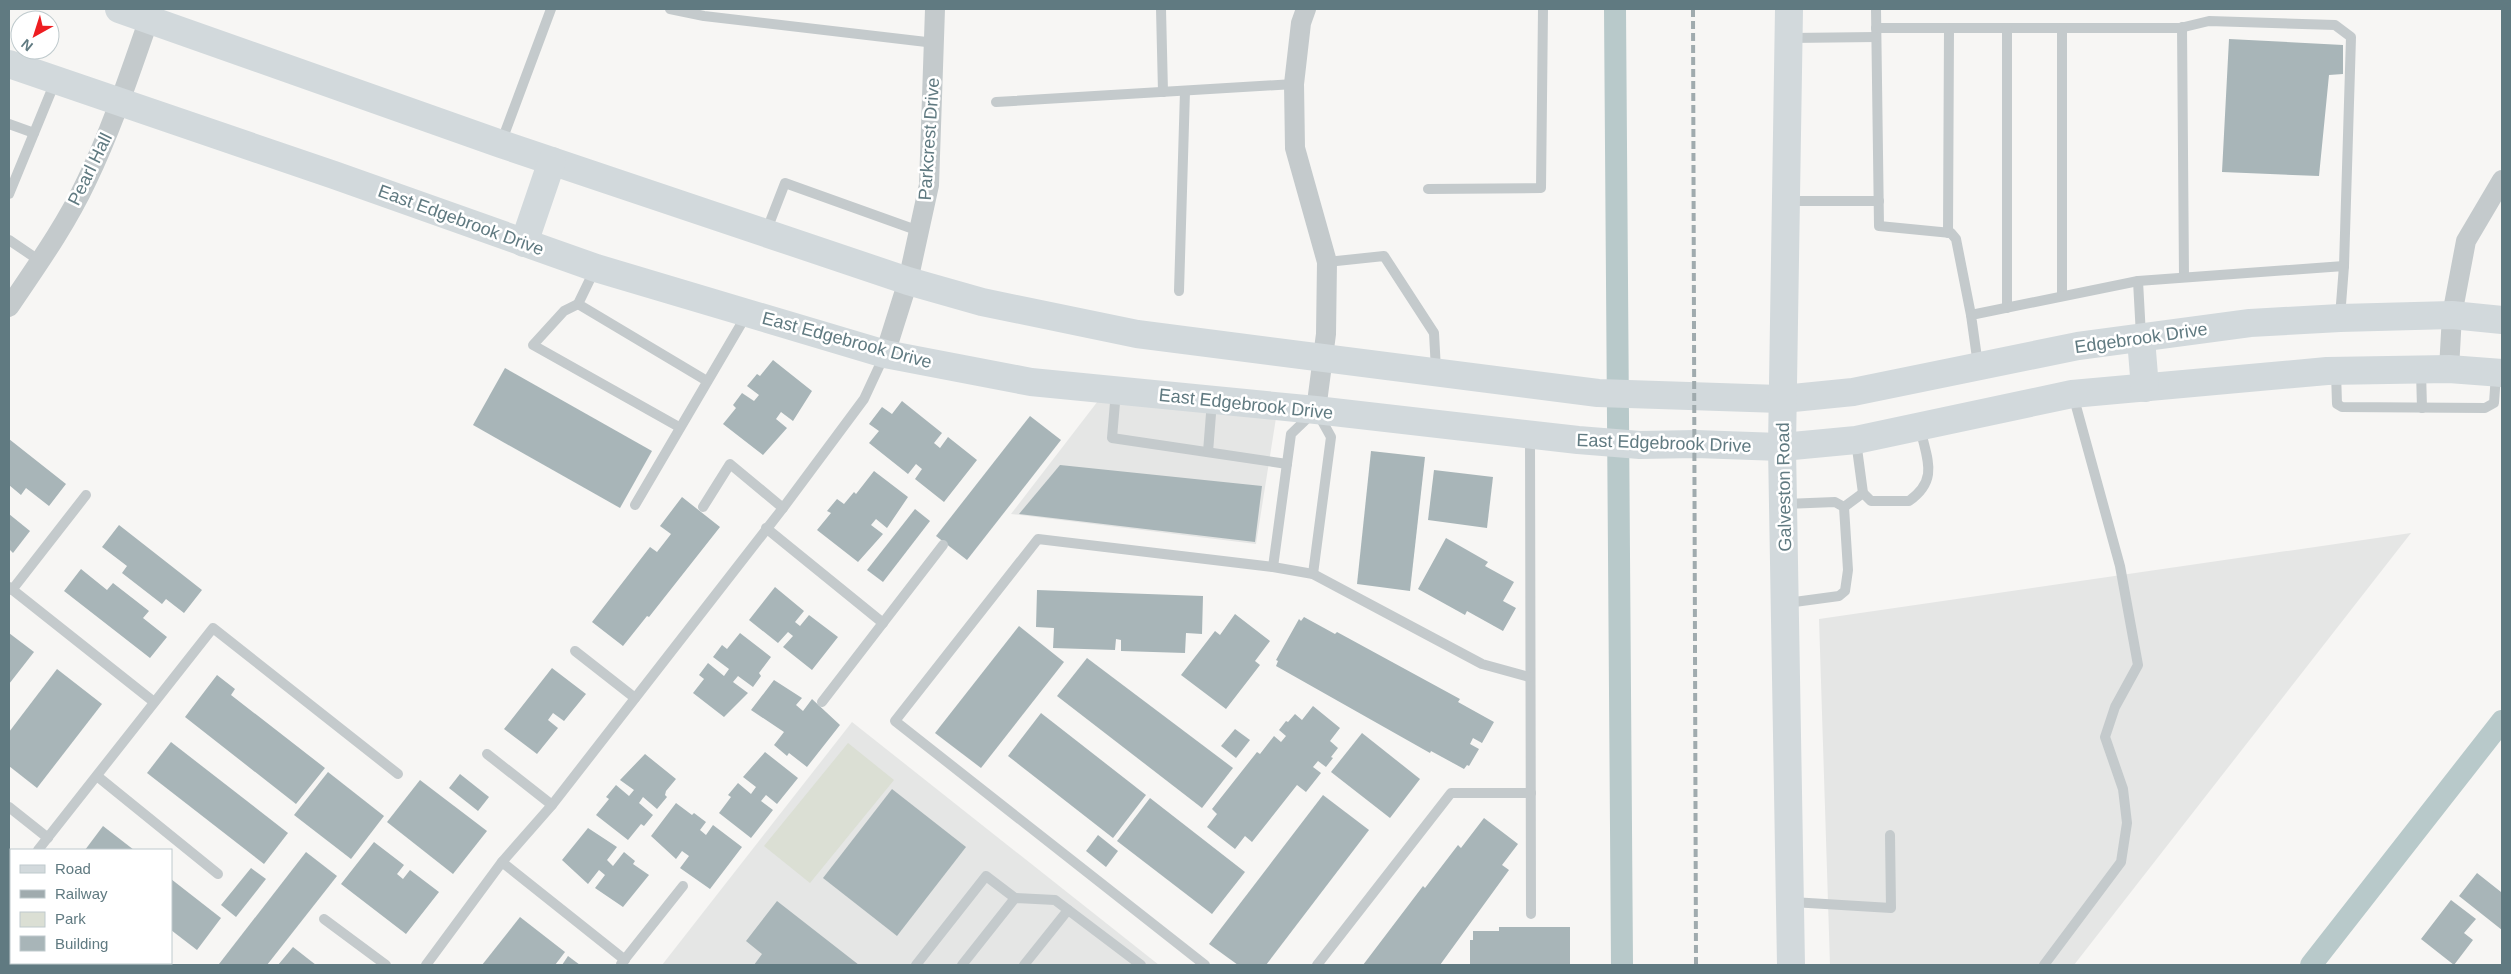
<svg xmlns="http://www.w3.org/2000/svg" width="2511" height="974" font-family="Arial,sans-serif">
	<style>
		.built { fill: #e5e6e5 }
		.green { fill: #dbdfd4 }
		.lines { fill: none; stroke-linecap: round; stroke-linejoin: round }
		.canal { stroke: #b8c9ca; stroke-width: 22 }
		.building { fill: #a8b5b8 }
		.lane { stroke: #c4cacc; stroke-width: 10 }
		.street { stroke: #c4cacc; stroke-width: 20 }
		.secondary { stroke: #d2d9dc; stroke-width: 28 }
		.primary { stroke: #d2d9dc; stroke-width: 28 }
		.rail { stroke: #a0abae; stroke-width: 4; stroke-dasharray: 8 4; stroke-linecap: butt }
		.labels { text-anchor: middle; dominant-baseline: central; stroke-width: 5; stroke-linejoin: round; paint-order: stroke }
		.street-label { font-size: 18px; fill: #607a81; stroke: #fff }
	</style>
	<rect width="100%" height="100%" fill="#f7f6f4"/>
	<g class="built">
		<polygon points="1101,397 1276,418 1256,544 1011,514"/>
		<polygon points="2411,533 2074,965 1830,965 1819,619"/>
		<polygon points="852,722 1159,965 662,965"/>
	</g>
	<polygon class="green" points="848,743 894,780 810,883 764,846"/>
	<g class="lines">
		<g class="canal">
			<polyline points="1615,9 1622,965"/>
			<polyline points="2311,965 2502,721"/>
		</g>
	</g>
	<g class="building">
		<polygon points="2229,39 2343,45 2343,74 2329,75 2319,176 2222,172"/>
		<polygon points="773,360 812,391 793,421 781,412 776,419 787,428 763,455 723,424 736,408 733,405 742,393 754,401 759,395 747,386 757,374 760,376"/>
		<polygon points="505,368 652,451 620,508 473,425"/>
		<polygon points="902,401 942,433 934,443 940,448 948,437 977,460 944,502 915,479 922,469 916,464 908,474 869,443 879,431 869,424 882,407 892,414"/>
		<polygon points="1030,416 1061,440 967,560 936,536"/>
		<polygon points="9,439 66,484 49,506 26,488 21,495 9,485"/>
		<polygon points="1371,451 1425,457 1410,591 1357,584"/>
		<polygon points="1060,465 1262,486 1255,542 1019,514"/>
		<polygon points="1434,470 1493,477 1487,528 1428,520"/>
		<polygon points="874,471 908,497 887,528 876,519 871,525 883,534 858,562 817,530 831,513 827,511 837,499 844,504 854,492 856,494"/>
		<polygon points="682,497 720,527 649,617 647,616 623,646 592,622 650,547 657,552 671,534 660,526"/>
		<polygon points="915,509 930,521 883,582 867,570"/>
		<polygon points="9,514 30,531 13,553 9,549"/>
		<polygon points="119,525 202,590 184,613 166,599 162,604 122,573 127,566 102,547"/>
		<polygon points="1446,538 1488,562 1485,566 1514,582 1503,601 1516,608 1503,631 1467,611 1465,615 1418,589"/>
		<polygon points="81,569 107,590 113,583 149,611 143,618 167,637 150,658 64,591"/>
		<polygon points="775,587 804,611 795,622 800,626 809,615 838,637 812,670 783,647 793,636 788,632 778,643 749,620"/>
		<polygon points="1037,590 1203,596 1202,634 1186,633 1185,653 1121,651 1121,640 1116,639 1115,650 1053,648 1054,628 1036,627"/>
		<polygon points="1235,614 1270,641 1255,661 1260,665 1226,709 1181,675 1215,631 1220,635"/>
		<polygon points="1304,617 1335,634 1337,632 1460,699 1458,702 1494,722 1482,743 1473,738 1470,744 1479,749 1469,766 1467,765 1464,769 1431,751 1430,753 1276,666 1278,661 1276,660 1299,619 1301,621"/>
		<polygon points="1019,626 1064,662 981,768 935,733"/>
		<polygon points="9,633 34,652 9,684"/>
		<polygon points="740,633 771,657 759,673 761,676 753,687 738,676 733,682 748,693 724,717 693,693 704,679 699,675 708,663 724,676 729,669 713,657 722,645 727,649"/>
		<polygon points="1087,658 1233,768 1202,808 1057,696"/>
		<polygon points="552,668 586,694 564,721 553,713 548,720 558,728 537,754 504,729"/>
		<polygon points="57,669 102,704 37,788 9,766 9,732"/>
		<polygon points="217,675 235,689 231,695 325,768 296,804 185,717"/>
		<polygon points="774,680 802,698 796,705 803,711 812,699 840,725 807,767 789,753 787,756 774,745 784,732 751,710"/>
		<polygon points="1313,706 1340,728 1330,741 1338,748 1331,757 1333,758 1326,767 1318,761 1313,767 1321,773 1306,792 1297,785 1252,842 1245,836 1235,849 1207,827 1217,814 1212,809 1257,752 1260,754 1274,736 1281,742 1286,736 1279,730 1286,721 1288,722 1295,714 1302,720"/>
		<polygon points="1041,713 1146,795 1113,838 1008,756"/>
		<polygon points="1235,729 1250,740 1236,758 1221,746"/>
		<polygon points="1362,733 1420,779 1390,818 1331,772"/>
		<polygon points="171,742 288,833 264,864 147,773"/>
		<polygon points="765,752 798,778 777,804 766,795 761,801 773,810 751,838 719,813 731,797 728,795 738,783 751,794 756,787 743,777"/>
		<polygon points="645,754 676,779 666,791 665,795 667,797 657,809 643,797 639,803 653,815 644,826 641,824 628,840 596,815 609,799 606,797 616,785 629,796 634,790 620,780"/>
		<polygon points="328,772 384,816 351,859 294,815"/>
		<polygon points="460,774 489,797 478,811 449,788"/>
		<polygon points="420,780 487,831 453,874 387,822"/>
		<polygon points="892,789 966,847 897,936 823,878"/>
		<polygon points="1323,795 1369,830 1266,965 1238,965 1209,944"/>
		<polygon points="1150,798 1245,872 1212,914 1117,841"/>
		<polygon points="676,803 692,815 694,813 706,822 700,830 706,835 713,825 742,847 710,889 680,868 689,856 682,851 676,859 651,836"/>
		<polygon points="1484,818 1518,844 1502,865 1509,870 1440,965 1363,965 1423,886 1425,888 1458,845 1461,848"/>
		<polygon points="103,826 134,850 85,850"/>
		<polygon points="588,828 617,847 607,860 613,866 624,852 635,861 633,864 649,875 623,907 595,888 605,875 599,870 588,884 562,860"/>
		<polygon points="1098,835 1118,851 1106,867 1086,851"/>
		<polygon points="374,842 404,865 397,874 403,879 410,870 439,892 406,934 341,884"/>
		<polygon points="306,852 337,876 267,965 221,965 219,964"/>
		<polygon points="251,868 266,879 236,917 221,905"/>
		<polygon points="2477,873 2501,892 2502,890 2502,930 2459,896"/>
		<polygon points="171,879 221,918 197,950 171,930"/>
		<polygon points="2451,900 2476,919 2464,933 2473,940 2454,965 2421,939"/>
		<polygon points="777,901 859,965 754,965 762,954 746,941"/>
		<polygon points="520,917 565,952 555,965 482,965"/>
		<polygon points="1499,927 1570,927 1570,965 1470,964 1470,940 1473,940 1473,931 1499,931"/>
		<polygon points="293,947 316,965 278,965"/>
		<polygon points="568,956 580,965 562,965"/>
		<polygon points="91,963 164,963 167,965 94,965"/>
	</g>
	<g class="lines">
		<g class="lane">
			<polyline points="670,9 704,16 935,43"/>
			<polyline points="1161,9 1163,92"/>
			<polyline points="1876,9 1879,226 1951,233 1956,239 1971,315"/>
			<polyline points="2182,27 2184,277"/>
			<polyline points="1876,28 2180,28 2209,21 2335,25 2351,37 2344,266"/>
			<polyline points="2062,28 2062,296"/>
			<polyline points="1790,38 1876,37"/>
			<polyline points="996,102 1294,84"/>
			<polyline points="9,124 34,133"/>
			<polyline points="501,143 551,9"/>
			<polyline points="1428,189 1541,188 1543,9"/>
			<polyline points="9,194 55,82"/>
			<polyline points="1787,201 1879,201"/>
			<polyline points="766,232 785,183 919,231"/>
			<polyline points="1948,233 1949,28"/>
			<polyline points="9,240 40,261"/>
			<polyline points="1327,262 1384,256 1434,333 1436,370"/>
			<polyline points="595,269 578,304 707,381"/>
			<polyline points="2138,281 2141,336"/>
			<polyline points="1179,291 1185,91"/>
			<polyline points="578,304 564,311 533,345 679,427"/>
			<polyline points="2007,308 2007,28"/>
			<polyline points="1978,365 1971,315 2138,281 2344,266 2340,317"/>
			<polyline points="2421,371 2422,408"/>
			<polyline points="2336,372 2337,404 2342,407 2485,408 2494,403 2496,374"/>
			<polyline points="1116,391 1112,438 1287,464"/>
			<polyline points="1530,436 1531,914"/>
			<path d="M1856 441 1863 493 1871 501H1909C1940 479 1926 458 1920 427"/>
			<polyline points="1208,452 1212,401"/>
			<polyline points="1785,504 1835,502 1844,507 1848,570 1845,591 1839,596 1787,603"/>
			<polyline points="635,505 747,314"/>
			<polyline points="703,507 730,464 783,508"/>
			<polyline points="1844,507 1863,493"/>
			<polyline points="766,528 883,623"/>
			<polyline points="1273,567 1291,434 1316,410 1331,437 1313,574"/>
			<polyline points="9,587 154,702"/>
			<polyline points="12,590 86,495"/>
			<polyline points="575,651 635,698"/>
			<polyline points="822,702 943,545"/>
			<polyline points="487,754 552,805"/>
			<polyline points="97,776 218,874"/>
			<polyline points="9,807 48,838"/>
			<polyline points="38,850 213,628 398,774"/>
			<polyline points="502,862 625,960"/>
			<polyline points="9,888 11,885"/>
			<polyline points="1792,902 1891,908 1890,835"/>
			<polyline points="324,919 386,965"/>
			<polyline points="9,948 11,950"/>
			<polyline points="27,963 30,965"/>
			<polyline points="621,964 683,886"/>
			<polyline points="426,965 502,862 552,805 783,508 864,399 884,356"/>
			<polyline points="916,965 986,876 1015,898"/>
			<polyline points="962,965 1015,898 1055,900 1141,965"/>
			<polyline points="1024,965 1068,910"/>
			<polyline points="1205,965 895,721 1038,539 1273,567 1313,574 1482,664 1529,677"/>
			<polyline points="1317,965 1451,793 1531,793"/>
			<polyline points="2044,965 2121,862 2127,823 2123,789 2105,737 2115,707 2138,665 2120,566 2073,395"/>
		</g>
		<g class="street">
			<polyline points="1306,9 1301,23 1294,84 1295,148 1327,262 1326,334 1316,410"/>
			<path d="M9 307C36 267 66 225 87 180 112 128 130 73 149 19"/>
			<polyline points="885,354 908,281 929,185 935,9"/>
			<polyline points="2449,369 2452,315 2466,241 2502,180"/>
		</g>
		<g class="secondary">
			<polyline points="119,9 501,144 908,281 982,302 1137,334 1598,393 1783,399 1853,392 2078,346 2250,323 2340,318 2452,315 2502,320"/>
			<polyline points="9,64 334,175 596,268 885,354 1031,382 1316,410 1578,440 1640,445 1696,444 1782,447 1856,440 2072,394 2327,371 2449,369 2502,373"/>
			<polyline points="524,243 552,161"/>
			<polyline points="2141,339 2145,388"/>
		</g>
		<polyline class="primary" points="1789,9 1782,447 1791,965"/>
		<polyline class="rail" points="1693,9 1696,965"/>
	</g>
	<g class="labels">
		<g class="street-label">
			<text transform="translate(929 139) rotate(-86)">Parkcrest Drive</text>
			<text transform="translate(90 169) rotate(-64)">Pearl Hall</text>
			<text transform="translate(461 220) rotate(20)">East Edgebrook Drive</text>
			<text transform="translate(2141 338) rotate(-8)">Edgebrook Drive</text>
			<text transform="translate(847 340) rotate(15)">East Edgebrook Drive</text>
			<text transform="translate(1246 404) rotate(6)">East Edgebrook Drive</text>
			<text transform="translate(1664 443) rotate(2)">East Edgebrook Drive</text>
			<text transform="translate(1784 487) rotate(-91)">Galveston Road</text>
		</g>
	</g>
	<rect width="2511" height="974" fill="none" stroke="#607a81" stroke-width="20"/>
	<rect x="10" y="849" width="162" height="115" fill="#ffffff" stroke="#bfcacd"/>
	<rect x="20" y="865" width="25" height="8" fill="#d2d9dc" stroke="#bfcacd"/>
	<text x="55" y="874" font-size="15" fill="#607a81">Road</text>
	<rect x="20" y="890" width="25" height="8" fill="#a0abae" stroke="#bfcacd"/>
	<text x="55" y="899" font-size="15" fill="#607a81">Railway</text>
	<rect x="20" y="912" width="25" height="15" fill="#dbdfd4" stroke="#bfcacd"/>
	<text x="55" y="924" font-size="15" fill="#607a81">Park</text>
	<rect x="20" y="936" width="25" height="15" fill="#a8b5b8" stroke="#bfcacd"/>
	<text x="55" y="949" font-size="15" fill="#607a81">Building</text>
	<g transform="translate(35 35) rotate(219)"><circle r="24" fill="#ffffff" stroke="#bfcacd"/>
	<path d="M0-4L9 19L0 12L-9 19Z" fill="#ee1d21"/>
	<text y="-8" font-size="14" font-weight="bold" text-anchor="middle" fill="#607a81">N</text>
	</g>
</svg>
